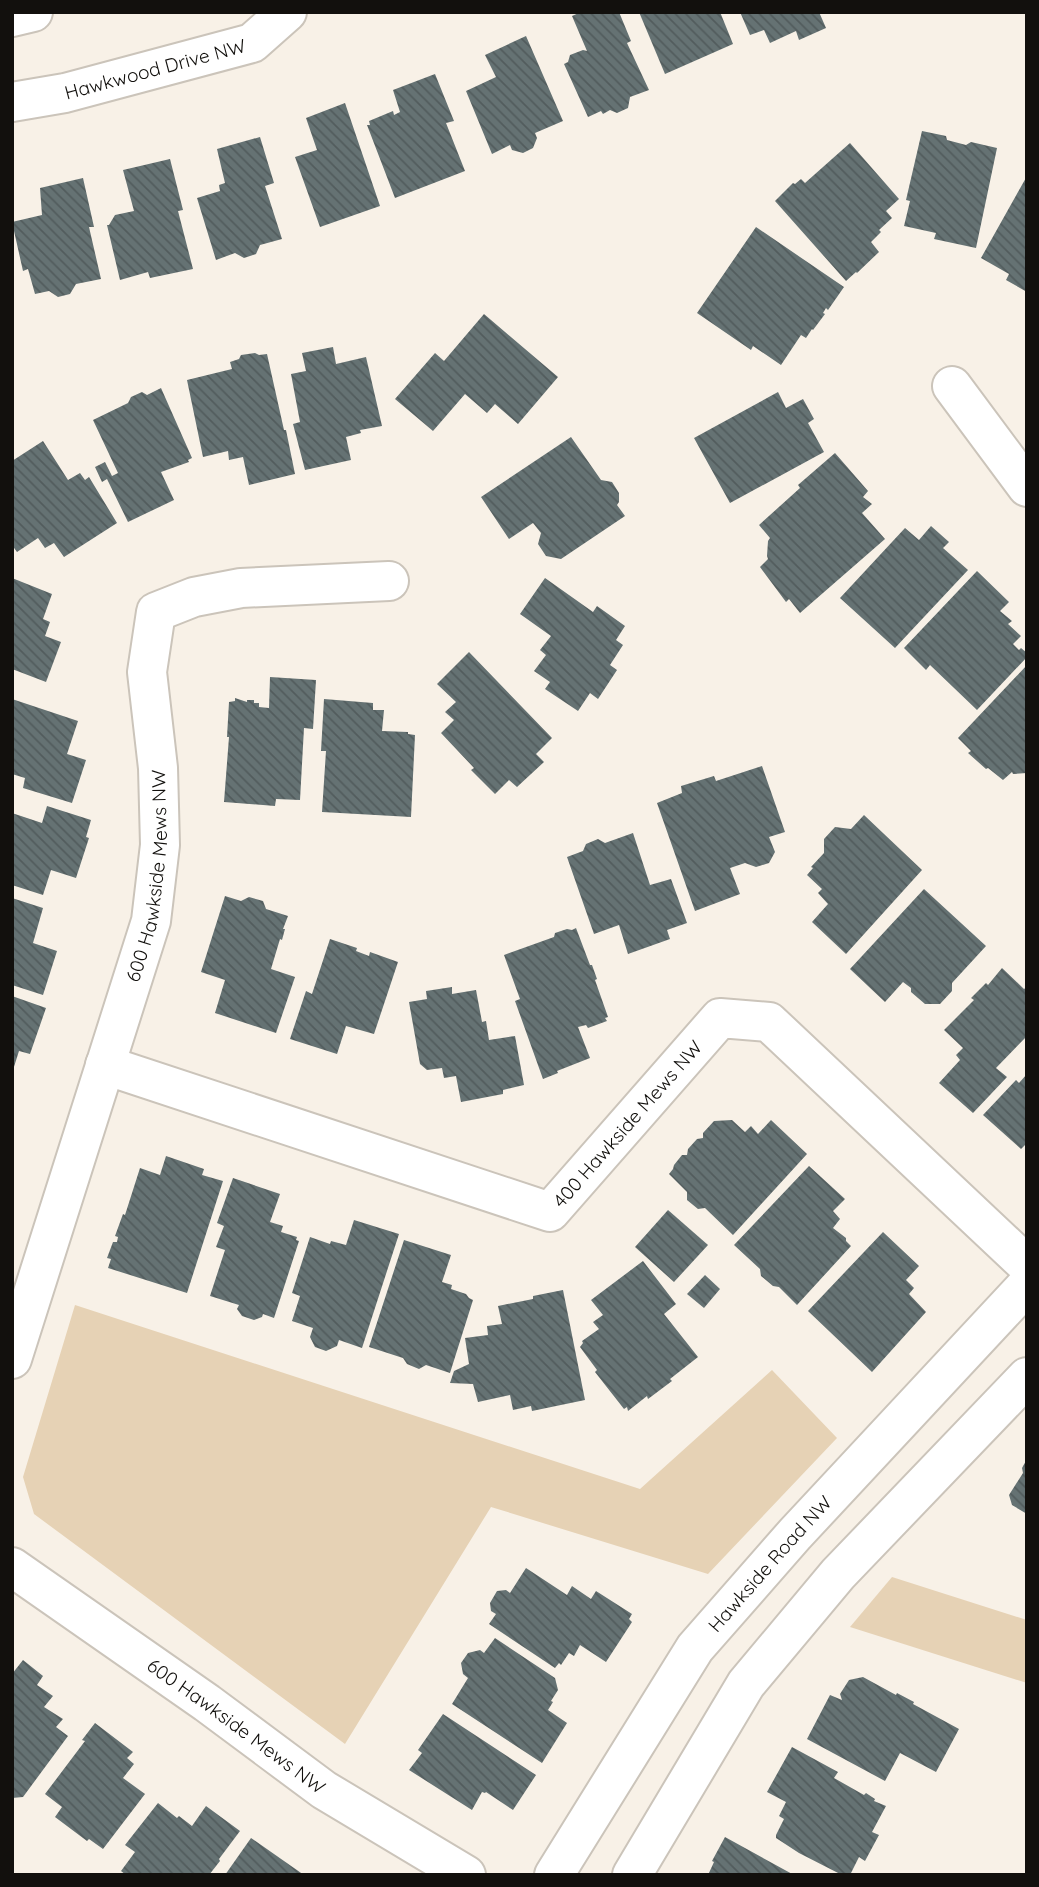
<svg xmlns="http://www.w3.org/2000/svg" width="1039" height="1887" font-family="Quicksand,sans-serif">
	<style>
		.park { fill: #e6d2b5 }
		.building { fill: url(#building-back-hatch) }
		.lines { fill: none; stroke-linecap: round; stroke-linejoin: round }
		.minor-casing { stroke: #cbc4ba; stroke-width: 42 }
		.minor { stroke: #fff; stroke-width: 38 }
		.labels { text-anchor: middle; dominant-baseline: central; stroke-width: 5; stroke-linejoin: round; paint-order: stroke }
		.street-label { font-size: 19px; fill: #12100d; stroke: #f8f1e7 }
	</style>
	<defs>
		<pattern id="building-back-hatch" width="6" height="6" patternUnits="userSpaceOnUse" patternTransform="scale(1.75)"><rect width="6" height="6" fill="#657273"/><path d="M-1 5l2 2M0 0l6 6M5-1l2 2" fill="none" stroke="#525c5d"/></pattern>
	</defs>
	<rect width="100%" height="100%" fill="#f8f1e7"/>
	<g class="park">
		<polygon points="75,1305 640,1489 772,1370 837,1438 708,1574 491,1507 345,1744 34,1514 23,1477"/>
		<polygon points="892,1577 1027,1620 1027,1683 850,1627"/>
	</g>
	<g class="building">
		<polygon points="581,12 619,12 631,41 627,43 649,90 630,97 628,108 617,113 610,110 603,114 601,111 588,117 564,64 568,62 570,55 583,50 587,51 572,16"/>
		<polygon points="639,12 720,12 733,44 665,74"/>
		<polygon points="740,12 819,12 826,28 799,40 796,31 770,43 764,30 750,35"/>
		<polygon points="526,36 563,121 535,133 537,138 533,148 523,153 512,150 510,145 492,154 466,91 496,77 485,55"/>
		<polygon points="435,74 454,121 446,123 465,171 395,198 367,125 370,125 369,121 393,111 394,115 400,112 393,90"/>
		<polygon points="345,103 380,206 320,227 295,157 317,150 306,118"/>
		<polygon points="922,131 946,136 947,140 966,145 971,142 997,148 976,248 934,239 936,233 904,226 910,201 906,200"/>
		<polygon points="260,137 274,183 265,186 282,239 260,245 256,254 244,258 235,253 216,260 197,198 220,191 219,185 225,183 217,149"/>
		<polygon points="850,143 899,199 886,211 892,218 879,230 881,232 871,242 879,252 857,273 856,272 846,281 775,201 793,183 795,184 801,179 805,183"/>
		<polygon points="170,159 183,210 178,211 193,269 150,278 148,272 120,280 107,225 109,225 115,215 134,211 123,170"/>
		<polygon points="1027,176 1027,292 1006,280 1009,274 981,258"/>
		<polygon points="83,178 94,227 89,227 101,279 76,284 70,294 58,297 49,291 35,294 28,269 23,271 12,222 42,215 40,188"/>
		<polygon points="756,227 844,287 828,310 826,308 823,313 825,314 813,330 812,329 806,338 801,335 781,365 753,346 751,350 697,313"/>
		<polygon points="484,314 558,377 518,424 495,404 487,413 465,394 433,431 395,399 435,353 444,361"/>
		<polygon points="333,347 336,364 366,357 382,426 360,430 361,433 346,437 351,460 305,470 293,424 300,422 291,374 306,371 302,353"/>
		<polygon points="255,353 259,355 267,354 284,430 286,430 295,474 249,485 243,457 229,460 228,451 203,457 187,380 232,369 230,362 239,359 241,355"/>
		<polygon points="161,388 192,458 188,460 189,462 161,472 174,500 128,522 107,479 102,482 95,467 105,462 112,476 118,473 93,420 128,403 131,397 142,392 147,395"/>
		<polygon points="778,392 786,408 803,399 814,419 808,423 824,452 730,503 694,438"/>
		<polygon points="571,437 601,480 612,482 619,493 619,502 617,505 625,516 561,559 546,556 538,544 541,533 533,523 509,539 481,497"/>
		<polygon points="43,441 68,480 80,473 85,480 89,477 117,523 64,557 54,543 45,548 38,538 17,552 12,545 12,461"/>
		<polygon points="835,453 868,491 863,497 872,504 862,513 885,539 800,613 789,599 786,602 760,567 768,559 767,556 768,541 770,538 759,525 800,488 798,485"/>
		<polygon points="931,526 949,542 943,548 968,570 895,648 840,598 905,528 919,540"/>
		<polygon points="977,571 1009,602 1000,611 1012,621 1008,624 1021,636 1013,644 1019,650 1021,648 1027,653 1027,657 977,710 930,665 926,670 904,648"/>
		<polygon points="12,578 52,594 43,619 50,622 45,636 61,642 46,682 12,669"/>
		<polygon points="545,578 593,612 597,606 625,626 616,640 623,645 610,665 617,670 598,699 590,693 578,711 545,689 550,682 534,671 546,655 540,650 551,636 520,614"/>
		<polygon points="469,652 552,738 536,754 544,762 517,787 509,780 495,794 471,770 474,768 441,733 454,720 445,712 456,702 437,684"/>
		<polygon points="1027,665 1027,773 1013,774 1012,772 1003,780 988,768 986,769 968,753 971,751 958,738"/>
		<polygon points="270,677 316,680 313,729 304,728 300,800 276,799 275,806 224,802 229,737 227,737 229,702 235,701 235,698 247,702 247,700 254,700 254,703 259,703 259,707 269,708"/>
		<polygon points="12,699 78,721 67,754 86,760 72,803 23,788 25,778 12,774"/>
		<polygon points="324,699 373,703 373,710 384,710 382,731 408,732 408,734 415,735 411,817 322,812 326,751 321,751"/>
		<polygon points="762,766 785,832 769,837 775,852 769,863 756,867 745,863 730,868 740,894 695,911 657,803 682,793 681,786 714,776 716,781"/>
		<polygon points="47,806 91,820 86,837 89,838 76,878 51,870 43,895 12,885 12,813 42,823"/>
		<polygon points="864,815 922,870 846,954 812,922 828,904 818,893 822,889 807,875 813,868 811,867 824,853 824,839 835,827 851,829"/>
		<polygon points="633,833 650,885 671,879 687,923 667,930 670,939 628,954 619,925 594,934 567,857 583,851 586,844 598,839 605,843"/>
		<polygon points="924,889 986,946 952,983 952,991 940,1004 925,1004 911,992 911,988 903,982 885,1002 850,969"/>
		<polygon points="225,896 241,901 249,897 263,901 266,909 288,916 283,929 285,929 282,940 280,939 271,969 295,977 276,1033 215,1013 225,980 201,972"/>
		<polygon points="12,898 43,908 33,943 57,951 43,995 12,985"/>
		<polygon points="576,928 590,965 592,965 597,979 595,980 608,1017 605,1018 607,1021 588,1028 586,1025 578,1027 590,1058 557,1071 558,1073 543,1079 515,1001 520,999 504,955 554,937 555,933 567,929 572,930"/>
		<polygon points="330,939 357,948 356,951 369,956 370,952 398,962 374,1034 346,1026 337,1054 290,1039 306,991 312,994"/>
		<polygon points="1002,968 1024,989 1027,987 1027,1036 996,1068 1007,1077 973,1113 939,1083 960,1060 956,1055 963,1048 944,1030 974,1000 971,998 986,983 988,985"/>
		<polygon points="452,987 452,994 476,990 482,1022 486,1021 489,1040 515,1036 524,1085 503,1090 503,1094 461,1102 456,1076 444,1078 442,1068 427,1070 420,1064 409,1002 427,999 426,991"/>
		<polygon points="12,996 46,1008 30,1054 19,1051 13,1070"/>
		<polygon points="1027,1074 1027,1143 1021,1149 983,1115 1016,1080 1019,1083"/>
		<polygon points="732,1120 745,1132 751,1126 758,1134 771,1120 807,1154 733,1235 705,1208 698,1209 687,1200 687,1192 669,1174 673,1169 674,1165 682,1155 687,1155 688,1149 697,1139 703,1138 703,1133 714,1121"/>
		<polygon points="166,1156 204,1169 202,1175 223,1181 187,1293 108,1268 111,1259 107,1258 113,1242 117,1242 118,1237 115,1236 123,1214 125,1215 140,1168 160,1175"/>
		<polygon points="809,1166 845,1199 833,1211 840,1219 833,1228 846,1238 846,1241 851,1246 797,1305 779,1287 773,1286 761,1276 760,1269 734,1245"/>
		<polygon points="233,1178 280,1194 270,1222 283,1226 281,1232 297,1237 296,1240 299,1241 274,1318 263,1314 262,1317 254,1320 242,1316 237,1309 239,1305 210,1296 225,1250 216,1247 224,1226 217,1223"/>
		<polygon points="668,1210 708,1245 674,1282 635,1247"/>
		<polygon points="354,1220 399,1234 362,1348 339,1340 337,1346 326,1351 315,1347 310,1337 313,1328 292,1321 300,1296 292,1293 310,1237 330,1244 331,1241 346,1245"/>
		<polygon points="883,1232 919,1266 906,1280 914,1288 909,1294 926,1312 872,1372 808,1311"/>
		<polygon points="404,1240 451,1255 442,1282 452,1285 451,1289 466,1294 469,1298 473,1300 450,1373 426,1365 419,1369 407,1364 403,1358 369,1347"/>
		<polygon points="643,1261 676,1304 664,1314 698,1357 670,1379 672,1381 648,1399 647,1396 628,1411 627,1407 624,1409 595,1372 597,1370 580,1347 583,1343 582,1341 599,1329 593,1322 603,1315 591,1300"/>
		<polygon points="705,1275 720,1289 704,1308 687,1294"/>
		<polygon points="563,1290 585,1400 532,1411 531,1406 513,1410 510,1395 478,1402 473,1384 450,1383 454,1371 469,1364 465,1338 488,1335 487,1326 502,1324 498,1306 533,1299 533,1296"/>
		<polygon points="1027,1459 1027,1514 1012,1505 1009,1495 1023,1473 1022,1468"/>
		<polygon points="526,1568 567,1595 572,1586 591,1599 596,1591 632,1614 629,1619 632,1622 606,1662 580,1645 574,1656 569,1653 561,1665 559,1663 555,1668 489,1624 496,1614 491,1611 490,1603 497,1591 506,1590 510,1593"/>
		<polygon points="495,1638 555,1678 558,1690 551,1701 553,1702 548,1710 567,1723 542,1763 452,1704 468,1678 463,1674 461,1663 468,1653 480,1650 484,1653"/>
		<polygon points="23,1660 43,1676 37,1685 53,1696 44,1707 63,1719 56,1727 68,1736 23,1797 12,1798 12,1674"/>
		<polygon points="863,1677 896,1695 897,1693 914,1702 913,1704 959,1729 936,1772 900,1753 885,1781 807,1739 830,1695 842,1700 840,1694 849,1680"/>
		<polygon points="443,1714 536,1775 513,1810 486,1792 485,1793 482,1792 472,1810 409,1770 422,1753 418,1750"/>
		<polygon points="95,1723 133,1752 127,1758 134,1764 123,1778 145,1794 103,1849 89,1839 87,1841 55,1817 62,1807 45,1794 85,1741 82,1740"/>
		<polygon points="792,1747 838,1772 834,1778 864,1795 866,1793 875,1799 874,1801 886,1806 872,1832 879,1835 865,1861 859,1857 850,1875 842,1875 799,1853 776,1838 776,1835 784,1819 779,1816 786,1802 767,1792"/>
		<polygon points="158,1803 177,1818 179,1816 192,1826 206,1806 240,1831 219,1859 220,1861 209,1875 126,1875 121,1871 135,1852 125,1845"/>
		<polygon points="725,1837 794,1875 708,1875 714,1862 712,1861"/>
		<polygon points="251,1838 304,1875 225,1875"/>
	</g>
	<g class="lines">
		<g class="minor-casing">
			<g id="minor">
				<polyline points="12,17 33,12"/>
				<path id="s1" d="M12 102 65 93 252 43 287 12"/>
				<polyline points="952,386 1027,487"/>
				<path id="s2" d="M105 1065 550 1212 720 1018 769 1022 1027 1265"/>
				<path id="s3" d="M12 1359 151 921 160 845 158 768 147 672 156 612 194 597 241 588 389 581"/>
				<path id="s4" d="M12 1567 207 1703 324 1790 466 1875"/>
				<path id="s5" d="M554 1875 695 1648 795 1534 1027 1285"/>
				<polyline points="632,1875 746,1684 838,1574 1027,1377"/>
			</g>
		</g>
		<use href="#minor" class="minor"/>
	</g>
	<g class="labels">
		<g class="street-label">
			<text stroke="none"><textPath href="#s1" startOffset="147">Hawkwood Drive NW</textPath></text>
			<text stroke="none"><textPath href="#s3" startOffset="504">600 Hawkside Mews NW</textPath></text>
			<text stroke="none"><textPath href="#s2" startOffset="586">400 Hawkside Mews NW</textPath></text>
			<text stroke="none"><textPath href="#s5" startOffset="380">Hawkside Road NW</textPath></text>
			<text stroke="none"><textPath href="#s4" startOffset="275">600 Hawkside Mews NW</textPath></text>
		</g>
	</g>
	<rect width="1039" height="1887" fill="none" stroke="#12100d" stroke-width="28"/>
</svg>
